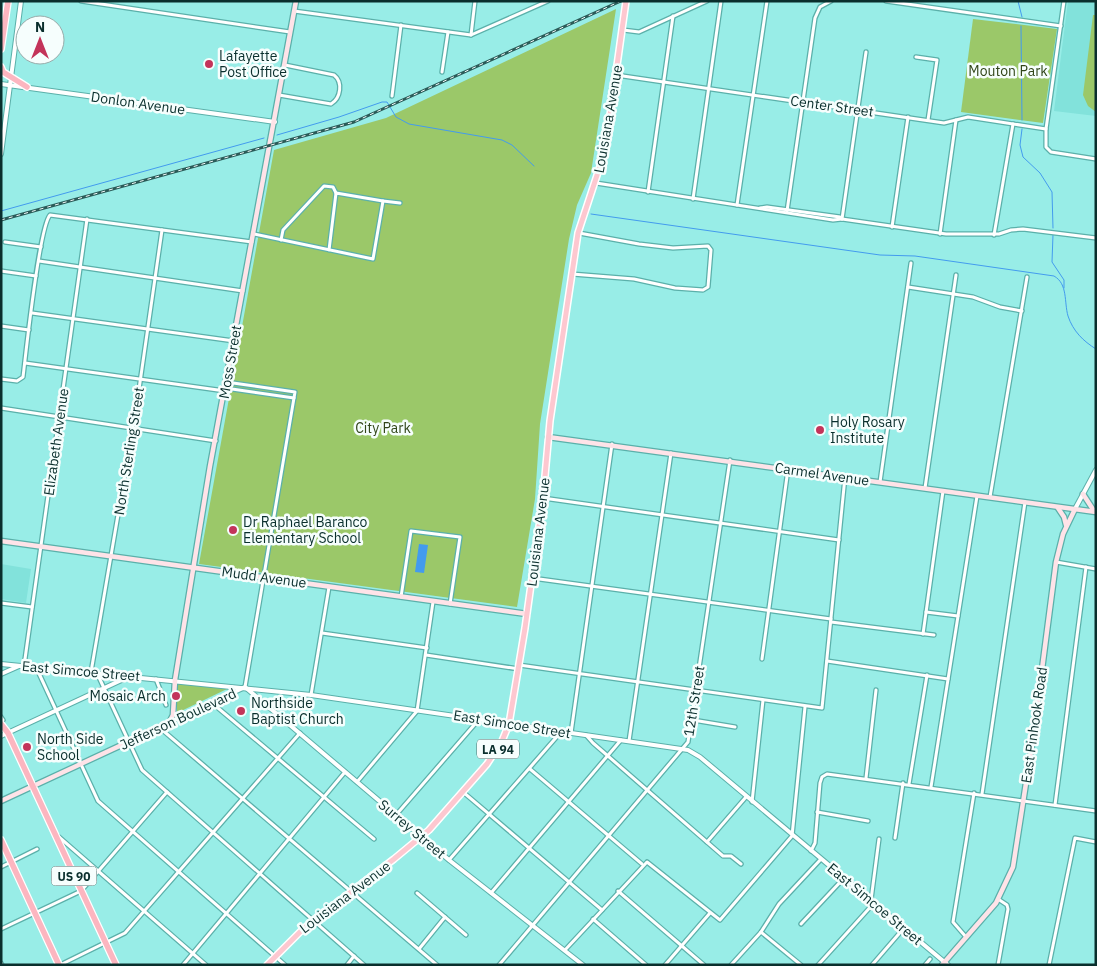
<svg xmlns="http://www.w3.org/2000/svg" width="1097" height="966" font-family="'IBM Plex Sans',sans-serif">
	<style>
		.built { fill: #82e2db }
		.green { fill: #9bc869 }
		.water { fill: #439bee }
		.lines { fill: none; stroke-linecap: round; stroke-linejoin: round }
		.stream { stroke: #439bee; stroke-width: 1 }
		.minor-casing { stroke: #5bb0aa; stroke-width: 5.5 }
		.tertiary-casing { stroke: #5bb0aa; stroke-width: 6 }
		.secondary-casing { stroke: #5bb0aa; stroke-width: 7 }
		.primary-casing { stroke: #fff; stroke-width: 8 }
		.trunk-casing { stroke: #fff; stroke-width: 8 }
		.minor { stroke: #fff; stroke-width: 3 }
		.tertiary { stroke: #fff; stroke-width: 4 }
		.secondary { stroke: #fee3e8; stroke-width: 4.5 }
		.primary { stroke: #fdc8d0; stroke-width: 5 }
		.trunk { stroke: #fcb6c0; stroke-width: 5.5 }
		.rail-casing { stroke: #2b5b58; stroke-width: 3 }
		.rail { stroke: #f6fefd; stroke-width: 1; stroke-dasharray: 4; stroke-linecap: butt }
		.poi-dot { fill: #c3345a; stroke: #f6fefd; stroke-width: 2 }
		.labels { text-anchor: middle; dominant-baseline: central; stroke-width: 5; stroke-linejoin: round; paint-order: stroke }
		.shield { fill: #f6fefd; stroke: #516d6b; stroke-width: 1 }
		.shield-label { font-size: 12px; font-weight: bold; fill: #0a2f2d }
		.poi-label { font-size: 14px; fill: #0a2f2d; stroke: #f6fefd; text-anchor: start }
		.park-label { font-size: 14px; fill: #314519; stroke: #f6fefd }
		.street-label { font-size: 14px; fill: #0a2f2d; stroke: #f6fefd }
	</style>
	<rect width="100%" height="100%" fill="#98ede7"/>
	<g class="built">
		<polygon points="1068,1 1096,1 1096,116 1054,111"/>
		<polygon points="1,564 31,569 26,603 1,599"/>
	</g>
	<g class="green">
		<polygon points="616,9 591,173 577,205 569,239 540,424 535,499 517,607 199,564 274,150 386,118"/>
		<polygon points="1093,15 1096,15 1096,112 1088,106 1083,95"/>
		<polygon points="973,19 1057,29 1043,123 961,112"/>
		<polygon points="177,682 227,689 177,713"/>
	</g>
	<polygon class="water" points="419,544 428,545 424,573 415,572"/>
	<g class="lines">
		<g class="stream">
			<polyline points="1018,1 1022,17"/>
			<polyline points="1021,26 1022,120"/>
			<polyline points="1022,129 1020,145 1023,157 1040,173 1052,192 1053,228"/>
			<polyline points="277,135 339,117 382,102 387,102 396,117 409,124 502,140 512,145 534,166"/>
			<polyline points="1,211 264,138"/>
			<path d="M591 214 880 255 915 256 1054 276C1068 284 1064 302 1068 316 1073 331 1083 341 1096 349"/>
			<polyline points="1053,235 1052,262 1064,280 1064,288"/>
		</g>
		<g class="minor-casing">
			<g id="minor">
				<polyline points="81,1 290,32"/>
				<polyline points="886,1 1061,26"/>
				<polyline points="1064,1 1046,129 1046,147 1051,152 1096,159"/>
				<polyline points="294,11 471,35 548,1"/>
				<polyline points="623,30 639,32 707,1"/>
				<polyline points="471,35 475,1"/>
				<polyline points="916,57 937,60 928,120"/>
				<polyline points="442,72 448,32"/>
				<polyline points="616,75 944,123 968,117 1046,129"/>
				<path d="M279 95 331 104C341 98 343 82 334 75L285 65"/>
				<polyline points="392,96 401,25"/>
				<polyline points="596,183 833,220 842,219"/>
				<polyline points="648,192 673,16"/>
				<polyline points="693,199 721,1"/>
				<polyline points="383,201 400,203"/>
				<polyline points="737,205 767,1"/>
				<polyline points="760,208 767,207 840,217 842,219 946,234 999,234 1011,230 1023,229 1096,238"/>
				<polyline points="787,211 815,18 820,7 831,1"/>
				<polyline points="842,219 866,52"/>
				<polyline points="892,227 908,117"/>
				<polyline points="254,234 373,259 383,201 336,193 329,250"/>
				<polyline points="940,234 956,120"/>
				<polyline points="994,235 1013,124"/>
				<polyline points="281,240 283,230 324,186 333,187 336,193"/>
				<polyline points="5,242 41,247"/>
				<polyline points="39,261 243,291"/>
				<polyline points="1,271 36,276"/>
				<polyline points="572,274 634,279 675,288 703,290 708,287 711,250 708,246 673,248 639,244 579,233"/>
				<polyline points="908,287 973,297 1000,307 1022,311"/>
				<polyline points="32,313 234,341"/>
				<polyline points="1,326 29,330"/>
				<polyline points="25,363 225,391"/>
				<path d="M1 379 17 381 23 377C26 353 39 227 50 215L252 242"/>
				<polyline points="226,382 295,392 245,687"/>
				<polyline points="225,388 294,398"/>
				<polyline points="1,408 216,441"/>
				<polyline points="880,482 911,263"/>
				<polyline points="925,488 956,275"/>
				<polyline points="990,497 1027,277"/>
				<polyline points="543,498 839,540"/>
				<polyline points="1056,562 1096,569"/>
				<polyline points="532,578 831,619"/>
				<polyline points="401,597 411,531 460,537 450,604"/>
				<polyline points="1,603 32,607"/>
				<polyline points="926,612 958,616"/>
				<polyline points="831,622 934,635"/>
				<polyline points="322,633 427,648"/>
				<polyline points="923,634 943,491"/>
				<polyline points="426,655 519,669"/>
				<polyline points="762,659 788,469"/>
				<polyline points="827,661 948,679"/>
				<polyline points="519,665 822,708 845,477"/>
				<polyline points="24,666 87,219"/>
				<polyline points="36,667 98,801 285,965"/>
				<polyline points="91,672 136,410 162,230"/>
				<polyline points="97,673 142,770 364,965"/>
				<polyline points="156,679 166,705"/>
				<polyline points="311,695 329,587"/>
				<polyline points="212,703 374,839"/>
				<polyline points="1,717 3,720"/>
				<polyline points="693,720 735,727"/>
				<polyline points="160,728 437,965"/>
				<polyline points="571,733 612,444"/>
				<polyline points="586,735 593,743 723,856 731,856 741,864"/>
				<polyline points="629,741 671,453"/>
				<polyline points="530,769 642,864"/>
				<polyline points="866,778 876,690"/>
				<polyline points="357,782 417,711 433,602"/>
				<polyline points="909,784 927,675"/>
				<polyline points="931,787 977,496"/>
				<polyline points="463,792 602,910"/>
				<polyline points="982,794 1025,502"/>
				<polyline points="752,802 763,700"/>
				<polyline points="1055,805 1086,567"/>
				<polyline points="817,812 868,821"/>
				<polyline points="396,815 475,724 477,719"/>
				<polyline points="59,837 206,965"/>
				<polyline points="895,838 903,783"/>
				<polyline points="707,842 746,797"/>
				<polyline points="811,851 815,843 820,783 822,777 827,774 1096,811"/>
				<polyline points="449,860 561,732"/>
				<polyline points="1,867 37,849"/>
				<polyline points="618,891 704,965"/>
				<polyline points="417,893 466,935"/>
				<polyline points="491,893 621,740"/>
				<polyline points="998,899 1007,905 1008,909 998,965"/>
				<polyline points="871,900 879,839"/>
				<polyline points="593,919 646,965"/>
				<polyline points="801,924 844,878"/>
				<polyline points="1,929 81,891 167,792"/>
				<polyline points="761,932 801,965"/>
				<polyline points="966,937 953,922 974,793"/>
				<polyline points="419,949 445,917"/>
				<polyline points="565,950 647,862 720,920 792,836 805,707"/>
				<polyline points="1,963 2,965"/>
				<polyline points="60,965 125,933 300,733"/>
				<polyline points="183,965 345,772"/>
				<polyline points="347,965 354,956"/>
				<polyline points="499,965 688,742 730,460"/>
				<polyline points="665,965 710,913"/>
				<polyline points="731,965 761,932 779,904 821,859"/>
				<polyline points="818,965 874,903"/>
				<polyline points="872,965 904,928"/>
				<polyline points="925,965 930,959"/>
				<polyline points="1049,965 1075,838 1096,842"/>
			</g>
		</g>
		<g class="tertiary-casing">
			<g id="tertiary">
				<polyline points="1,84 275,122"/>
				<polyline points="1,154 21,1"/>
				<polyline points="1075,509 1096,470"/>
				<polyline points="1,664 311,695 688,750 700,757 948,965"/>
				<polyline points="1,674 19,666"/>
				<polyline points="170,722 245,687 449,860 583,965"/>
				<polyline points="1,736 128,677"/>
			</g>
		</g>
		<g class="secondary-casing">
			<g id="secondary">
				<polyline points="548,437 1096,512"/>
				<polyline points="1083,494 1094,511"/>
				<polyline points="1058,508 1064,517 1066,525"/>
				<polyline points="1,541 527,614"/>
				<polyline points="1,801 169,723 173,715 175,680 210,466 296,1"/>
				<polyline points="942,965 996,903 1013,867 1033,738 1056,562 1063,534 1075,509"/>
			</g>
		</g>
		<g class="primary-casing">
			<polyline id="primary" points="267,965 303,929 394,859 429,830 487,764 502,741 509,724 525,628 543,498 550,421 578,233 605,151 626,1"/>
		</g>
		<g class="trunk-casing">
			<g id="trunk">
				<polyline points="1,49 8,1"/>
				<polyline points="1,67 3,72 27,87"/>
				<polyline points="1,724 8,733 116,965"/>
				<polyline points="1,840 59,965"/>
			</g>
		</g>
		<use href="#minor" class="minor"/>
		<use href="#tertiary" class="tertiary"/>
		<use href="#secondary" class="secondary"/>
		<use href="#primary" class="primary"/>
		<use href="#trunk" class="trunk"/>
		<g class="rail-casing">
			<polyline id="rail" points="1,220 354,122 621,1"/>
		</g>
		<use href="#rail" class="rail"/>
	</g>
	<g class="poi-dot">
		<circle cx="209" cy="64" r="5"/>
		<circle cx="820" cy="430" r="5"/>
		<circle cx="233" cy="530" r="5"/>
		<circle cx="176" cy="696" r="5"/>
		<circle cx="241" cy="711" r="5"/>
		<circle cx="27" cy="747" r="5"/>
	</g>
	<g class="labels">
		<g class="shield">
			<rect x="477" y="739.5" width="42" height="19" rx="4"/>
			<rect x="51.5" y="866.5" width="45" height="19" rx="4"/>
		</g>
		<g class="shield-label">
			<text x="498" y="749">LA 94</text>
			<text x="74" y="876">US 90</text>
		</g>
		<g class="poi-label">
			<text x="219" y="56">Lafayette<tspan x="219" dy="16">Post Office</tspan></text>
			<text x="830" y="422">Holy Rosary<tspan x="830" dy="16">Institute</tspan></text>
			<text x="243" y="522">Dr Raphael Baranco<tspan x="243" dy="16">Elementary School</tspan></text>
			<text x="166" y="696" text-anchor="end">Mosaic Arch</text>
			<text x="251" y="703">Northside<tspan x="251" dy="16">Baptist Church</tspan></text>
			<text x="37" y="739">North Side<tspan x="37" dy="16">School</tspan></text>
		</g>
		<g class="park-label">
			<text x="1008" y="71">Mouton Park</text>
			<text x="383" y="428">City Park</text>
		</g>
		<g class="street-label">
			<text transform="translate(138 103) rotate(8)">Donlon Avenue</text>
			<text transform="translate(832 106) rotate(8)">Center Street</text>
			<text transform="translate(608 119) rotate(-80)">Louisiana Avenue</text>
			<text transform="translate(230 362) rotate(-80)">Moss Street</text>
			<text transform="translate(56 442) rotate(-82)">Elizabeth Avenue</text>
			<text transform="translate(129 451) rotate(-81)">North Sterling Street</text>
			<text transform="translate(822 474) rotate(8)">Carmel Avenue</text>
			<text transform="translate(538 532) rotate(-83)">Louisiana Avenue</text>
			<text transform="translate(264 577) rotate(8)">Mudd Avenue</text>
			<text transform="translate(81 671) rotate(5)">East Simcoe Street</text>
			<text transform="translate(694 701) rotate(-81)">12th Street</text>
			<text transform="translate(178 719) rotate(-25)">Jefferson Boulevard</text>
			<text transform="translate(512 724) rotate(9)">East Simcoe Street</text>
			<text transform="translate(1034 725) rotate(-82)">East Pinhook Road</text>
			<text transform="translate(412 829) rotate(40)">Surrey Street</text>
			<text transform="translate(345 897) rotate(-37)">Louisiana Avenue</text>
			<text transform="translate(875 904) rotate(40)">East Simcoe Street</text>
		</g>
	</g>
	<rect width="1097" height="966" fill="none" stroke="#0a2f2d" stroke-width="5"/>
	<g transform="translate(40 40)"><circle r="24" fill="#f6fefd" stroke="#98abaa"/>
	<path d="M0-4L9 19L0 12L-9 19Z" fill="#c3345a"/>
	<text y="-8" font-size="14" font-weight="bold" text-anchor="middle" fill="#0a2f2d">N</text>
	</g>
</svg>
